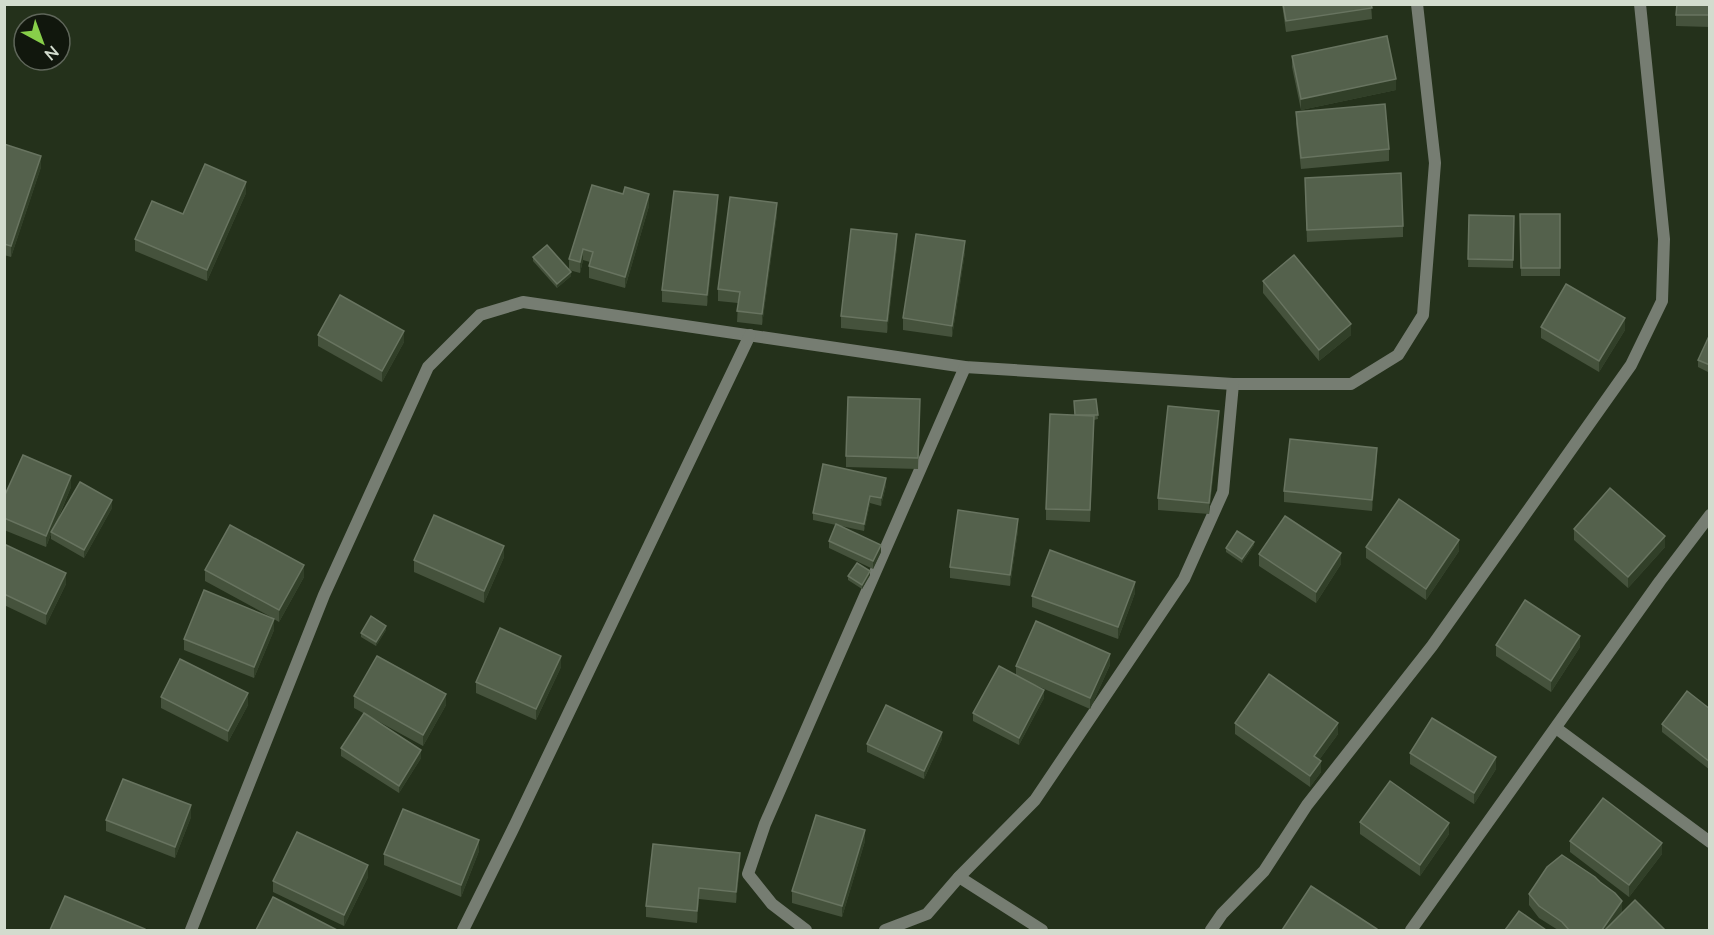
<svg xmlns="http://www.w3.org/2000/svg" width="1714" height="935" font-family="Lato,sans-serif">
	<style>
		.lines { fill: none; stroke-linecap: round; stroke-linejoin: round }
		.street { stroke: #767d72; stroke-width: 12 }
		.wall { fill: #45523c }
		.shaded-wall { fill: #313f28 }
		.building { fill: #54614c; stroke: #687460; stroke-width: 1.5 }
	</style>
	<rect width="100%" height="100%" fill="#24311b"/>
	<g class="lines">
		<g class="street">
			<polyline points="1556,728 1710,842"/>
			<polyline points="959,877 1042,930"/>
			<polyline points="191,930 324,595 428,367 480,315 523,302 965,367 1233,384 1351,384 1398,355 1423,315 1435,163 1417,4"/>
			<polyline points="463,930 512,831 750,335"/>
			<polyline points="806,930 772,904 748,874 765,824 965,367"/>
			<polyline points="885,930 927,914 959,877 1035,800 1184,579 1223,492 1233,384"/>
			<polyline points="1211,930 1222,914 1264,871 1307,805 1432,646 1631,365 1662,301 1664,239 1640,4"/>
			<polyline points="1411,930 1660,581 1710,515"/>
		</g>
	</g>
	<g class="wall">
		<polygon points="1282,4 1371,4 1372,19 1286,32"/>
		<polygon points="1710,4 1710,27 1676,26 1676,15"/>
		<polygon points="1292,56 1396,90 1301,110 1292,67"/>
		<polygon points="1296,112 1389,149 1389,161 1301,169 1296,124"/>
		<polygon points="4,144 41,167 11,257 4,255"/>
		<polygon points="1305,189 1403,226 1403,237 1307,242"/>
		<polygon points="246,193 207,281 135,251 135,239 183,214"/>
		<polygon points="649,206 625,288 589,278 589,266 590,262 583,260 580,273 569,270 569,259"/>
		<polygon points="718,207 707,306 662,302 662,290"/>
		<polygon points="777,214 762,325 737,322 738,303 718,301 718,289"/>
		<polygon points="1520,214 1560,214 1560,276 1521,276"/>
		<polygon points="1469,215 1514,216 1513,268 1468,267"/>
		<polygon points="897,246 887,333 841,328 841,316"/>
		<polygon points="965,252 952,337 903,330 903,318"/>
		<polygon points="533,257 571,276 557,288 533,261"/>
		<polygon points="1263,281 1351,335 1319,361 1263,293"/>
		<polygon points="1541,327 1625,330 1599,372 1541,338"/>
		<polygon points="1710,334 1710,373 1698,367 1698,360"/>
		<polygon points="318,335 404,342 382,382 318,346"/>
		<polygon points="1096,399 1098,419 1094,420 1090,522 1046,520 1046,509 1075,415"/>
		<polygon points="920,410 918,469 846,467 846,456"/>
		<polygon points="1219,422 1209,514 1158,510 1158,498"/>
		<polygon points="1377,459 1372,511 1284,502 1284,491"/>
		<polygon points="886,485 881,506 870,503 864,531 841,526 881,552 873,569 829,548 829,541 836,525 813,520 813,513"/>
		<polygon points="71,487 56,524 112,508 84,558 51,539 51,534 46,547 4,530 4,497"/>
		<polygon points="1574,529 1665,547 1628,588 1574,540"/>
		<polygon points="1018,530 1010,586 950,578 950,567"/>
		<polygon points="4,544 66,584 46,625 4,605"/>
		<polygon points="1254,545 1242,563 1226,552 1226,548"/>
		<polygon points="1366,547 1459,551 1426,600 1366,558"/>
		<polygon points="1259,554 1341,564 1316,603 1259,566"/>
		<polygon points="504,557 484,603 414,572 414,560"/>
		<polygon points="205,570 304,577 279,622 274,619 274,630 254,678 184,650 184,639 271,617 205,581"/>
		<polygon points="870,575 862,589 848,580 848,576"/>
		<polygon points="1135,593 1118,639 1032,607 1032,596"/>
		<polygon points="386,630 376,646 361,637 361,633"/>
		<polygon points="1496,645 1580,647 1551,692 1496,656"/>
		<polygon points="1110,665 1090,709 1033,684 1044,698 1019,745 973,721 973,713 1016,675 1016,666"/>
		<polygon points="561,667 536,720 476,693 476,682"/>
		<polygon points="354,696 446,705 423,746 354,708"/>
		<polygon points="161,697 248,705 228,742 161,708"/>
		<polygon points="1710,709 1710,770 1662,732 1662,724"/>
		<polygon points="1235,723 1338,734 1319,760 1321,772 1310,787 1235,734"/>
		<polygon points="942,739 924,779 867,752 867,744"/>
		<polygon points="341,748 421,758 399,793 341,756"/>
		<polygon points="1410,753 1496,769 1474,804 1410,764"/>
		<polygon points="191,817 175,858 106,831 106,820"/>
		<polygon points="1360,822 1449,834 1420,876 1360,834"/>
		<polygon points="865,841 842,917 792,903 792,891"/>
		<polygon points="1570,841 1662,854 1629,897 1570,852"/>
		<polygon points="479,851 461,897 384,865 384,854"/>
		<polygon points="740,864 736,903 699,899 697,923 646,917 646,906"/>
		<polygon points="368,877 344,926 273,892 273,881"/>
		<polygon points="1529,894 1622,912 1619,917 1665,930 1558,930 1539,918 1529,905"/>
	</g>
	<g class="shaded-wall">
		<polygon points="1396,79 1396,90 1301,110 1301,99"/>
		<polygon points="41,156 41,167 11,257 11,246"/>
		<polygon points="246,182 246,193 207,281 207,270"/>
		<polygon points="649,194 649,206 625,288 625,277"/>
		<polygon points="718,195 718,207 707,306 707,295"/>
		<polygon points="777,203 777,214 762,325 762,314"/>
		<polygon points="897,234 897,246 887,333 887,321"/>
		<polygon points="965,241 965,252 952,337 952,326"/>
		<polygon points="583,249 583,260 580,273 580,262"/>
		<polygon points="571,272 571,276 557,288 557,284"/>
		<polygon points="1625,318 1625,330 1599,372 1599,361"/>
		<polygon points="1351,324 1351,335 1319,361 1319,350"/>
		<polygon points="404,331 404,342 382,382 382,371"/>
		<polygon points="1219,411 1219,422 1209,514 1209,503"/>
		<polygon points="1377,448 1377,459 1372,511 1372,500"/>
		<polygon points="71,476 71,487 52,532 51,532 51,534 46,547 46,536"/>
		<polygon points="886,478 886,485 881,506 881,498"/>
		<polygon points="870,496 870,503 864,531 864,524"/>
		<polygon points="112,500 112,508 84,558 84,550"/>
		<polygon points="1018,519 1018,530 1010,586 1010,575"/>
		<polygon points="1665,536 1665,547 1628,588 1628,577"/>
		<polygon points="1459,540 1459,551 1426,600 1426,589"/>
		<polygon points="1254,542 1254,545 1242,563 1242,559"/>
		<polygon points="881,545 881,552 873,569 873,561"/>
		<polygon points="504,546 504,557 484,603 484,591"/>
		<polygon points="1341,553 1341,564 1316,603 1316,592"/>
		<polygon points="304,565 304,577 279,622 279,610"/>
		<polygon points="870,571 870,575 862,589 862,585"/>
		<polygon points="66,573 66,584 46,625 46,614"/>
		<polygon points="1135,582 1135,593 1118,639 1118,627"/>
		<polygon points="274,619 274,630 254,678 254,667"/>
		<polygon points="386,626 386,630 376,646 376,642"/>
		<polygon points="1580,636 1580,647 1551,692 1551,681"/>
		<polygon points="1110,654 1110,665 1090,709 1090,698"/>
		<polygon points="561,656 561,667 536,720 536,709"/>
		<polygon points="1044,690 1044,698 1019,745 1019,738"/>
		<polygon points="248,693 248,705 228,742 228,731"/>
		<polygon points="446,694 446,705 423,746 423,735"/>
		<polygon points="1338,723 1338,734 1314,767 1314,756"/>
		<polygon points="942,732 942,739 924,779 924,771"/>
		<polygon points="421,750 421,758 399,793 399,786"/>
		<polygon points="1496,757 1496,769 1474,804 1474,793"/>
		<polygon points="1321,761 1321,772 1310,787 1310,776"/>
		<polygon points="191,805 191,817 175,858 175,847"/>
		<polygon points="1449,823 1449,834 1420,876 1420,865"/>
		<polygon points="865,830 865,841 842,917 842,906"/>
		<polygon points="479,840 479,851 461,897 461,885"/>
		<polygon points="1662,843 1662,854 1629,897 1629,885"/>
		<polygon points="740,853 740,864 736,903 736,892"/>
		<polygon points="368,865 368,877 344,926 344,915"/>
		<polygon points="699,888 699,899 697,923 697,911"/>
		<polygon points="1622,901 1622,912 1610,930 1602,930"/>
	</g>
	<g class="building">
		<polygon points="1283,4 1371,4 1372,8 1286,21"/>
		<polygon points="1677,4 1710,4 1710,15 1676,15"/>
		<polygon points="1387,36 1396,79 1301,99 1292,56"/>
		<polygon points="1385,104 1389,149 1301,158 1296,112"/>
		<polygon points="4,144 41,156 11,246 4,244"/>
		<polygon points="205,164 246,182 207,270 135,239 152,201 183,214"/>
		<polygon points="1401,173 1403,226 1307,230 1305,178"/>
		<polygon points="592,185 623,194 625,187 649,194 625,277 589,266 593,252 583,249 580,262 569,259"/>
		<polygon points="674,191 718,195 707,295 662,290"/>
		<polygon points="730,197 777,203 762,314 737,311 740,292 718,289"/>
		<polygon points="1520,214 1560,214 1560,268 1521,268"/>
		<polygon points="1469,215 1514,216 1513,260 1468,259"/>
		<polygon points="851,229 897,234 887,321 841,316"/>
		<polygon points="916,234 965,241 952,326 903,318"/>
		<polygon points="547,245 571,272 557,284 533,257"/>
		<polygon points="1294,255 1351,324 1319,350 1263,281"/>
		<polygon points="1566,284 1625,318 1599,361 1541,327"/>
		<polygon points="340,295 404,331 382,371 318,335"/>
		<polygon points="1710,334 1710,365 1698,360"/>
		<polygon points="848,397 920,399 918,458 846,456"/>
		<polygon points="1096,399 1098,415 1075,415 1074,401"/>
		<polygon points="1168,406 1219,411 1209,503 1158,498"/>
		<polygon points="1050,414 1094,416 1090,510 1046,509"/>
		<polygon points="1290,439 1377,448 1372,500 1284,491"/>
		<polygon points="23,455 71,476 46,536 4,518 4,497"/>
		<polygon points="823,464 886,478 881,498 870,496 864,524 813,513"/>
		<polygon points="80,482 112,500 84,550 51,532"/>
		<polygon points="1610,488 1665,536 1628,577 1574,529"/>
		<polygon points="1399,499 1459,540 1426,589 1366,547"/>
		<polygon points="958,510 1018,519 1010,575 950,567"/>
		<polygon points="434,515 504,546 484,591 414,560"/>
		<polygon points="1285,516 1341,553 1316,592 1259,554"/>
		<polygon points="836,524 881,545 873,561 829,541"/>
		<polygon points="230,525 304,565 279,610 205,570"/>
		<polygon points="1237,531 1254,542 1242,559 1226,548"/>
		<polygon points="4,544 66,573 46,614 4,594"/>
		<polygon points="1050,550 1135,582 1118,627 1032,596"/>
		<polygon points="857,563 870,571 862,585 848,576"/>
		<polygon points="204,590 274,619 254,667 184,639"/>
		<polygon points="1525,600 1580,636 1551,681 1496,645"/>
		<polygon points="371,616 386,626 376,642 361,633"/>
		<polygon points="1036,621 1110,654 1090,698 1016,666"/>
		<polygon points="500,628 561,656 536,709 476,682"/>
		<polygon points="377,656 446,694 423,735 354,696"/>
		<polygon points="180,659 248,693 228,731 161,697"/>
		<polygon points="999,666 1044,690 1019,738 973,713"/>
		<polygon points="1269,674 1338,723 1314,756 1321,761 1310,776 1235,723"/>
		<polygon points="1687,691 1710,709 1710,762 1662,724"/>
		<polygon points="886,705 942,732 924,771 867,744"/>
		<polygon points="364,713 421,750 399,786 341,748"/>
		<polygon points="1432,718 1496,757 1474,793 1410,753"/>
		<polygon points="123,779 191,805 175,847 106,820"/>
		<polygon points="1390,781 1449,823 1420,865 1360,822"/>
		<polygon points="1603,798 1662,843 1629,885 1570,841"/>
		<polygon points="403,809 479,840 461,885 384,854"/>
		<polygon points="816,815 865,830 842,906 792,891"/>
		<polygon points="297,832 368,865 344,915 273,881"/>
		<polygon points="653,844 740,853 736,892 699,888 697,911 646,906"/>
		<polygon points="1562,855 1595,877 1600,882 1615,893 1622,901 1602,930 1569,930 1562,922 1539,906 1529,894 1547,867"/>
		<polygon points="1311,886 1377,929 1377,930 1282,930"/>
		<polygon points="65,896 145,929 145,930 50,930"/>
		<polygon points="273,897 337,930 256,930"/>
		<polygon points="1635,900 1665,930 1605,930"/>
		<polygon points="1519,911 1546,930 1505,930"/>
	</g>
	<rect width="1714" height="935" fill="none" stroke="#d3dcce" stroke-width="12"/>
	<g transform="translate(42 42) rotate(139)"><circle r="28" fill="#11170d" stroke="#5f665a" stroke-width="1.5"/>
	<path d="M0-4.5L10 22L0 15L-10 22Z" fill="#88cf4a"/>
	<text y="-9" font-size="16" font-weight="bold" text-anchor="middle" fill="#d3dcce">N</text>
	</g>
</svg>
